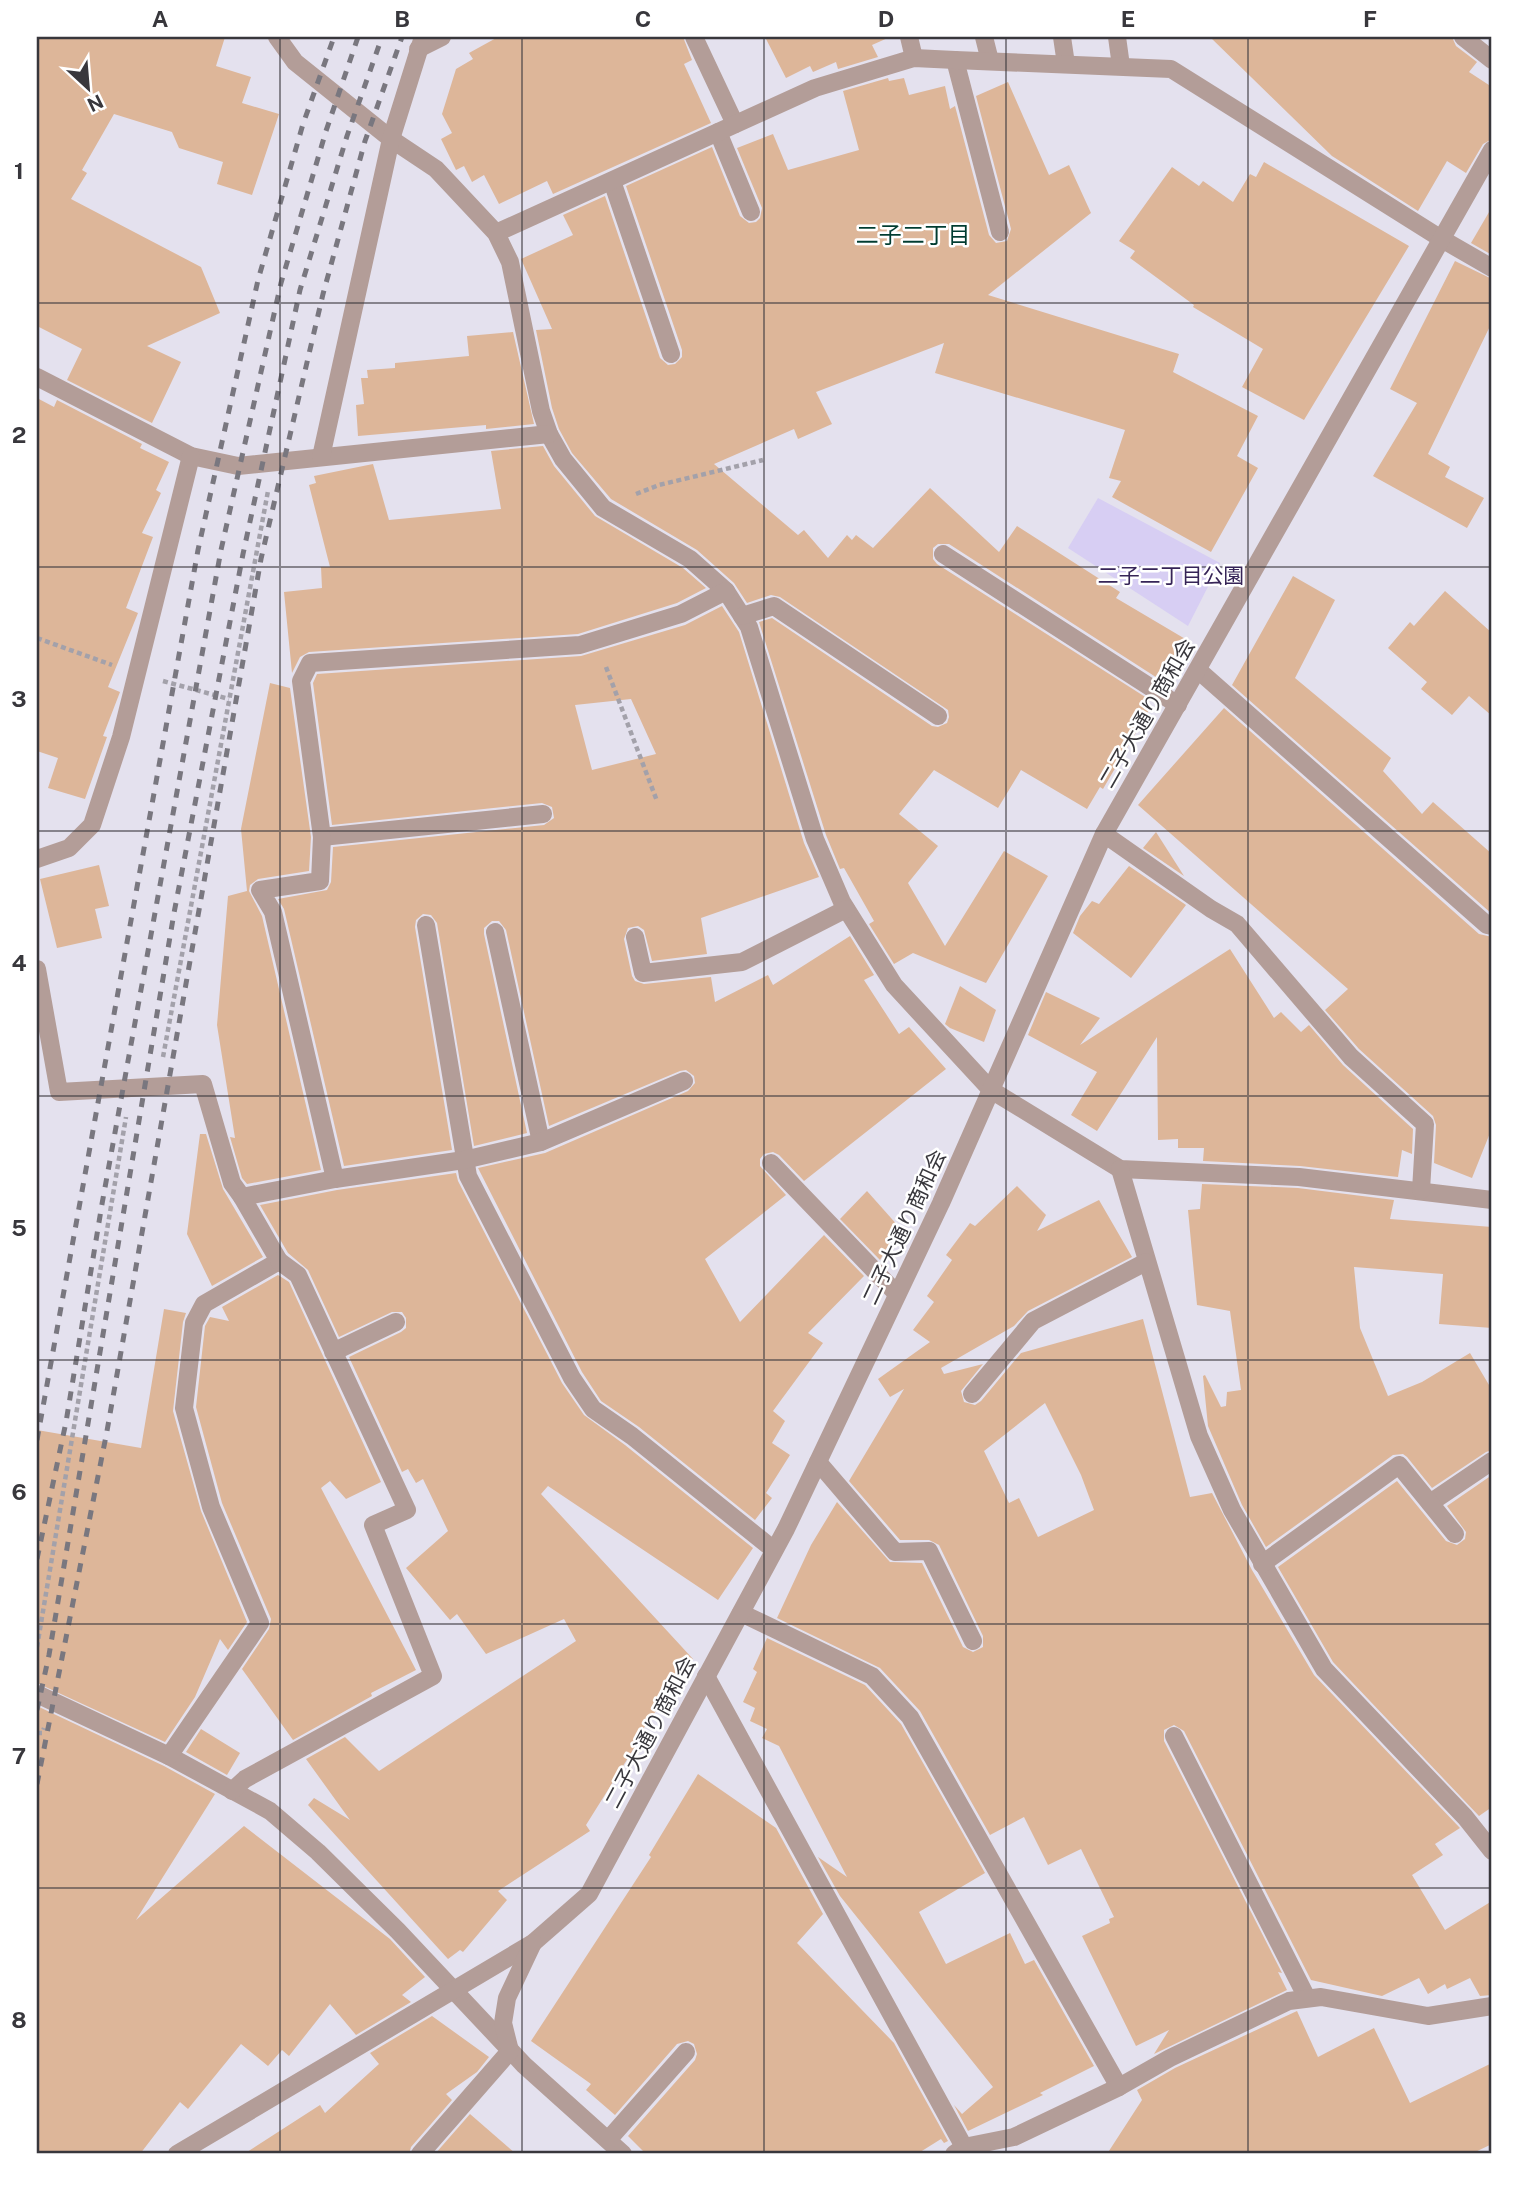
<svg xmlns="http://www.w3.org/2000/svg" width="1529" height="2191" font-family="'Public Sans','Noto Sans JP',sans-serif">
	<style>
		.green { fill: #d7cef3 }
		.building { fill: #ddb699; fill-rule: evenodd }
		.lines { fill: none; stroke-linecap: round; stroke-linejoin: round }
		.path { stroke: #a3a1aa; stroke-width: 4.5; stroke-dasharray: 5 3.5; stroke-linecap: butt }
		.minor { stroke: #b39d98; stroke-width: 18 }
		.rail { stroke: #79777f; stroke-width: 5; stroke-dasharray: 9 9; stroke-linecap: butt }
		.grid { fill: none; stroke: #38373c; stroke-width: 2; stroke-opacity: 0.55 }
		.labels { text-anchor: middle; dominant-baseline: central; stroke-width: 5; stroke-linejoin: round; paint-order: stroke }
		.park-label { font-size: 21px; fill: #362457; stroke: #fff }
		.street-label { font-size: 21px; fill: #38373c; stroke: #fff }
		.neighbourhood-label { font-size: 23px; fill: #003c31; stroke: #fff }
		.neatline { fill: none; stroke: #38373c; stroke-width: 2.5 }
		.grid-label { font-size: 23px; text-anchor: middle; font-weight: bold; fill: #38373c }
	</style>
	<rect width="100%" height="100%" fill="#e4e1ee"/>
	<polygon class="green" points="1098,498 1220,563 1188,626 1068,548"/>
	<g class="building">
		<polygon points="37,37 225,37 216,66 251,77 242,103 279,114 252,195 217,184 223,162 179,148 172,132 114,114 82,170 87,173 71,199 201,267 220,313 147,346 181,362 152,423 67,380 82,349 37,326"/>
		<polygon points="498,37 683,37 692,60 684,64 711,123 553,194 547,181 499,204 484,175 472,182 464,166 456,170 441,139 452,133 442,114 456,69 473,59 469,53"/>
		<polygon points="765,37 890,37 872,45 878,57 838,69 836,62 813,72 810,66 786,78"/>
		<polygon points="1210,37 1452,37 1456,46 1477,62 1469,72 1492,87 1492,139 1483,144 1466,173 1447,161 1418,211 1332,156"/>
		<polygon points="888,78 889,81 904,78 909,95 945,86 950,109 955,106 989,235 996,243 1007,241 1011,229 976,96 1008,82 1049,175 1069,165 1091,213 988,295 1179,354 1173,372 1258,416 1237,456 1258,468 1211,552 1112,497 1121,481 1109,478 1125,430 935,373 944,343 816,392 832,424 798,439 794,429 714,464 798,535 804,530 828,558 847,535 852,540 856,535 873,548 930,488 999,552 1017,526 1120,592 1116,598 1187,640 1162,681 949,544 938,544 933,548 933,559 937,564 1150,700 1145,708 1149,710 1103,789 1100,787 1087,809 1021,770 998,808 934,770 899,814 938,846 908,883 945,946 1004,851 1048,876 986,983 913,953 894,964 869,924 874,921 844,868 840,869 826,835 759,622 772,618 932,726 938,727 947,723 949,717 948,710 780,597 771,595 747,603 734,583 697,550 611,499 572,453 559,429 552,408 536,330 552,329 521,259 573,235 563,215 605,196 660,358 668,365 675,364 682,357 682,350 626,186 712,147 740,216 749,223 756,222 760,218 762,208 737,148 773,134 788,170 859,150 843,91"/>
		<polygon points="1264,162 1409,246 1304,420 1242,387 1263,349 1193,307 1194,305 1130,258 1135,251 1119,241 1172,167 1199,186 1203,181 1233,202 1250,174 1256,177"/>
		<polygon points="1492,207 1492,255 1471,243"/>
		<polygon points="1455,261 1492,279 1492,322 1428,454 1450,467 1445,477 1484,498 1467,528 1373,476 1417,403 1390,389"/>
		<polygon points="513,332 534,424 486,429 486,425 358,436 356,405 364,404 361,378 368,378 367,370 395,368 395,363 469,356 467,336"/>
		<polygon points="37,398 54,407 57,400 142,444 140,448 169,462 156,490 161,493 142,533 153,537 126,608 138,613 108,687 120,692 103,736 107,737 85,799 48,788 58,758 37,751"/>
		<polygon points="543,446 554,466 595,516 683,568 706,588 677,603 578,634 309,652 300,657 292,673 284,592 322,588 321,567 330,567 309,485 316,483 314,476 373,464 389,520 501,509 491,451"/>
		<polygon points="1293,576 1335,600 1295,678 1391,758 1383,771 1422,814 1433,802 1492,854 1492,914 1232,685"/>
		<polygon points="1445,591 1492,633 1492,716 1469,696 1452,715 1421,689 1427,682 1388,648 1410,622 1414,626"/>
		<path d="M722 606 739 632 804 843 819 877 701 918 707 954 652 961 644 930 638 926 628 928 624 939 632 976 635 981 644 984 711 977 715 1002 768 975 773 985 850 936 874 975 864 980 899 1034 909 1027 946 1069 804 1181 779 1155 773 1152 764 1154 760 1159V1166L786 1195 705 1259 740 1322 824 1235 864 1276 808 1333 823 1343 773 1411 785 1421 772 1443 790 1455 766 1493 772 1498 755 1520 639 1427 601 1401 582 1372 478 1168 545 1153 688 1091 695 1083 694 1076 686 1070 680 1071 549 1126 506 930 499 921H492L484 928V934L527 1133 474 1146 437 923 431 915 423 914 416 920 415 927 452 1150 344 1166 284 909 278 899 327 890 331 882 333 847 544 825 554 818 552 807 542 803 332 825 313 683 317 674 581 656 685 625ZM631 699 656 754 592 770 575 705Z"/>
		<polygon points="270,683 290,688 311,837 309,871 258,879 250,885 249,891 262,916 321,1170 247,1184 242,1178 230,1137 235,1138 217,1025 228,896 247,891 241,829"/>
		<polygon points="1224,708 1479,934 1492,937 1492,1128 1472,1178 1434,1163 1436,1125 1433,1116 1359,1049 1325,1010 1348,989 1138,805"/>
		<polygon points="1156,832 1184,876 1143,848"/>
		<polygon points="99,865 109,906 95,909 102,938 57,948 40,879"/>
		<polygon points="1129,866 1186,905 1131,978 1073,933 1080,916 1092,901 1099,904"/>
		<polygon points="1230,949 1274,1018 1281,1012 1301,1032 1309,1025 1343,1065 1413,1129 1412,1154 1402,1150 1398,1177 1300,1166 1203,1161 1204,1148 1178,1148 1178,1139 1158,1140 1157,1037 1097,1131 1071,1115 1097,1072 1028,1035 1046,992 1100,1018 1080,1045"/>
		<polygon points="960,986 996,1010 984,1042 950,1028 945,1024"/>
		<polygon points="200,1134 206,1134 223,1189 263,1257 212,1286 187,1234"/>
		<polygon points="456,1173 458,1181 562,1383 584,1415 625,1445 753,1548 718,1600 548,1486 541,1494 693,1659 641,1732 643,1734 586,1825 590,1831 498,1891 507,1900 463,1952 460,1950 448,1959 308,1805 314,1798 350,1820 306,1759 345,1737 379,1771 576,1641 564,1619 486,1654 457,1614 450,1620 406,1568 448,1531 423,1479 416,1483 408,1469 402,1472 349,1357 401,1332 406,1328 406,1318 402,1312 392,1312 339,1337 308,1270 288,1253 260,1205 337,1190"/>
		<polygon points="1202,1184 1298,1188 1394,1200 1390,1219 1492,1227 1489,1268 1492,1268 1492,1328 1439,1324 1443,1274 1354,1267 1360,1328 1388,1396 1422,1382 1470,1353 1492,1390 1492,1450 1486,1452 1432,1488 1407,1457 1403,1454 1393,1455 1266,1547 1242,1505 1208,1426 1203,1376 1205,1375 1221,1407 1226,1406 1227,1392 1241,1390 1230,1311 1197,1305 1188,1210 1200,1209"/>
		<path d="M1017 1186 1046 1215 1037 1231 1099 1200 1132 1257 1028 1311 1014 1326 941 1368 944 1374 983 1364 961 1391 964 1402 975 1405 981 1401 1021 1353 1143 1319 1190 1497 1212 1493 1252 1570 1314 1675 1460 1828 1435 1844 1443 1855 1412 1875 1445 1930 1492 1901V1995L1480 1996 1470 1978 1447 1989 1445 1984 1428 1994 1419 1978 1382 1996 1311 1980 1184 1731 1174 1725 1164 1730V1741L1282 1973 1278 1972 1287 1990 1154 2054 1169 2030 1136 2046 1082 1936 1110 1923 1109 1919 1114 1917 1081 1849 1048 1865 1024 1817 990 1835 920 1711 880 1668 777 1618 811 1545 837 1502 890 1562 922 1563 963 1647 973 1652 983 1647V1636L939 1545 929 1540H900L849 1481 904 1389 890 1397 878 1379 930 1342 913 1330 934 1302 927 1296 952 1260 946 1255 970 1223 975 1226ZM1045 1403 1081 1475 1094 1510 1038 1537 1019 1498 1009 1503 984 1451Z"/>
		<polygon points="867,1191 899,1227 880,1260 840,1219"/>
		<polygon points="278,1275 289,1282 381,1482 346,1499 330,1481 321,1488 416,1670 371,1693 372,1696 293,1740 242,1669 269,1629 271,1619 222,1503 196,1407 205,1326 210,1317 229,1321 222,1307"/>
		<polygon points="164,1309 186,1313 183,1322 173,1411 201,1511 247,1622 228,1650 220,1639 195,1697 165,1742 37,1683 37,1430 141,1448"/>
		<polygon points="1492,1475 1492,1807 1479,1816 1333,1662 1278,1567 1397,1481 1446,1541 1457,1545 1465,1539 1466,1532 1447,1506"/>
		<polygon points="767,1638 865,1685 901,1724 970,1846 985,1873 919,1912 946,1964 1010,1933 1025,1964 1034,1960 1094,2066 1040,2093 1043,2095 968,2131 954,2105 962,2114 993,2087 840,1896 818,1857 847,1877 779,1746 762,1738 767,1729 750,1721 755,1708 743,1702 757,1672 753,1669"/>
		<polygon points="37,1706 164,1766 215,1794 136,1920 244,1826 390,1939 425,1977 402,1995 411,2002 356,2035 330,2004 289,2056 282,2050 268,2066 241,2044 188,2109 180,2102 140,2154 37,2154"/>
		<polygon points="201,1729 240,1753 227,1775 186,1752"/>
		<polygon points="698,1774 776,1828 823,1914 797,1943 894,2043 948,2141 944,2143 941,2139 917,2154 646,2154 628,2136 695,2060 697,2054 694,2044 688,2041 677,2044 615,2115 586,2090 591,2084 531,2041 651,1857 649,1855"/>
		<polygon points="1297,2011 1318,2057 1374,2028 1410,2103 1492,2063 1492,2144 1471,2154 1107,2154 1142,2100 1137,2090 1175,2068"/>
		<polygon points="432,2016 489,2057 477,2072 446,2094 452,2100 411,2147 409,2154 244,2154 320,2105 325,2113 379,2064 370,2053"/>
		<polygon points="470,2114 516,2154 435,2154"/>
	</g>
	<g class="lines">
		<g class="path">
			<polyline points="636,494 659,485 763,460"/>
			<polyline points="37,638 112,665"/>
			<polyline points="606,667 657,801"/>
			<polyline points="163,681 229,699"/>
			<polyline points="163,1057 268,491"/>
			<polyline points="37,1647 126,1117"/>
			<polyline points="37,1733 42,1733 44,1728"/>
		</g>
		<g class="minor">
			<polyline points="277,37 295,62 391,139 436,169 496,233 510,262 541,411 549,434 563,459 603,508 690,559 726,591 749,627 815,839 842,902 894,985 991,1090 1120,1169 1299,1177 1492,1200"/>
			<polyline points="694,37 735,124"/>
			<polyline points="909,37 914,58"/>
			<polyline points="984,37 990,61"/>
			<polyline points="1062,37 1066,64"/>
			<polyline points="1117,37 1121,66"/>
			<polyline points="1463,37 1492,60"/>
			<polyline points="418,49 442,37"/>
			<polyline points="955,60 1000,232"/>
			<polyline points="718,132 751,212"/>
			<polyline points="612,181 671,354"/>
			<polyline points="496,233 815,88 914,58 955,60 1171,69 1440,238 1492,268"/>
			<polyline points="37,377 191,456 238,466 549,434"/>
			<polyline points="321,457 391,139 423,37"/>
			<polyline points="943,554 1178,705"/>
			<polyline points="742,616 774,606 938,716"/>
			<polyline points="1198,670 1487,925 1492,926"/>
			<polyline points="543,814 322,837 301,681 310,663 580,645 681,614 726,591"/>
			<polyline points="1104,834 1211,909 1237,924 1351,1057 1425,1124 1421,1190"/>
			<polyline points="322,837 320,881 260,890 273,912 335,1179"/>
			<polyline points="37,859 69,848 92,825 121,737 191,456"/>
			<polyline points="426,925 468,1176 572,1378 593,1409 632,1436 774,1550"/>
			<polyline points="495,932 541,1142"/>
			<polyline points="635,937 643,973 742,962 846,909"/>
			<polyline points="37,969 59,1092 203,1084 232,1183 242,1197"/>
			<polyline points="771,1163 897,1294"/>
			<polyline points="1120,1169 1199,1436 1232,1510 1324,1669 1465,1817 1492,1851"/>
			<polyline points="333,1352 396,1322"/>
			<polyline points="972,1394 1033,1321 1146,1262"/>
			<polyline points="818,1462 895,1552 929,1551 973,1641"/>
			<polyline points="1430,1503 1492,1461"/>
			<polyline points="1262,1564 1399,1465 1455,1534"/>
			<polyline points="741,1613 872,1676 910,1717 1119,2087"/>
			<polyline points="706,1676 964,2147"/>
			<polyline points="37,1694 169,1756 270,1811 318,1852 398,1931 524,2065 623,2154"/>
			<polyline points="1174,1736 1307,1998"/>
			<polyline points="169,1756 260,1623 211,1507 184,1408 194,1323 204,1304 279,1261 242,1197 335,1179 464,1160 541,1142 684,1081"/>
			<polyline points="232,1791 245,1779 433,1676 373,1525 407,1510 298,1275 279,1261"/>
			<polyline points="608,2140 686,2052"/>
			<polyline points="177,2154 533,1943 589,1894 786,1529 941,1203 1104,834 1492,150"/>
			<polyline points="420,2154 510,2051 503,2023 507,1998 533,1943"/>
			<polyline points="954,2154 964,2147 1014,2137 1119,2087 1170,2058 1289,2001 1321,1997 1428,2016 1492,2006"/>
		</g>
		<g class="rail">
			<polyline points="37,1440 198,550 258,280 303,124 334,37"/>
			<polyline points="37,1559 66,1422 102,1204 221,550 281,283 326,131 358,37"/>
			<polyline points="37,1710 49,1655 174,913 243,554 300,290 347,136 382,37"/>
			<polyline points="37,1784 107,1431 261,559 323,294 365,141 402,37"/>
		</g>
	</g>
	<path class="grid" d="M280 37V2154M522 37V2154M764 37V2154M1006 37V2154M1248 37V2154M37 303H1492M37 567H1492M37 831H1492M37 1096H1492M37 1360H1492M37 1624H1492M37 1888H1492"/>
	<g class="labels">
		<g class="park-label">
			<text x="1171" y="575">二子二丁目公園</text>
		</g>
		<g class="street-label">
			<text transform="translate(1147 713) rotate(-60)">二子大通り商和会</text>
			<text transform="translate(904 1227) rotate(-65)">二子大通り商和会</text>
			<text transform="translate(650 1732) rotate(-62)">二子大通り商和会</text>
		</g>
		<g class="neighbourhood-label">
			<text x="913" y="234">二子二丁目</text>
		</g>
	</g>
	<rect width="1529" height="2191" fill="none" stroke="#ffffff" stroke-width="77"/>
	<g transform="translate(88 88) rotate(154)" stroke="#ffffff" stroke-width="5" paint-order="stroke">
	<path d="M0-5L12 26L0 18L-12 26Z" fill="#38373c"/>
	<text y="-10" font-size="19" font-weight="bold" text-anchor="middle" fill="#38373c">N</text>
	</g>
	<rect x="38" y="38" width="1452" height="2114" class="neatline"/>
	<g class="grid-label">
		<text x="160" y="27">A</text>
		<text x="402" y="27">B</text>
		<text x="643" y="27">C</text>
		<text x="886" y="27">D</text>
		<text x="1128" y="27">E</text>
		<text x="1370" y="27">F</text>
		<text x="19" y="179">1</text>
		<text x="19" y="443">2</text>
		<text x="19" y="707">3</text>
		<text x="19" y="971">4</text>
		<text x="19" y="1236">5</text>
		<text x="19" y="1500">6</text>
		<text x="19" y="1764">7</text>
		<text x="19" y="2028">8</text>
	</g>
</svg>
